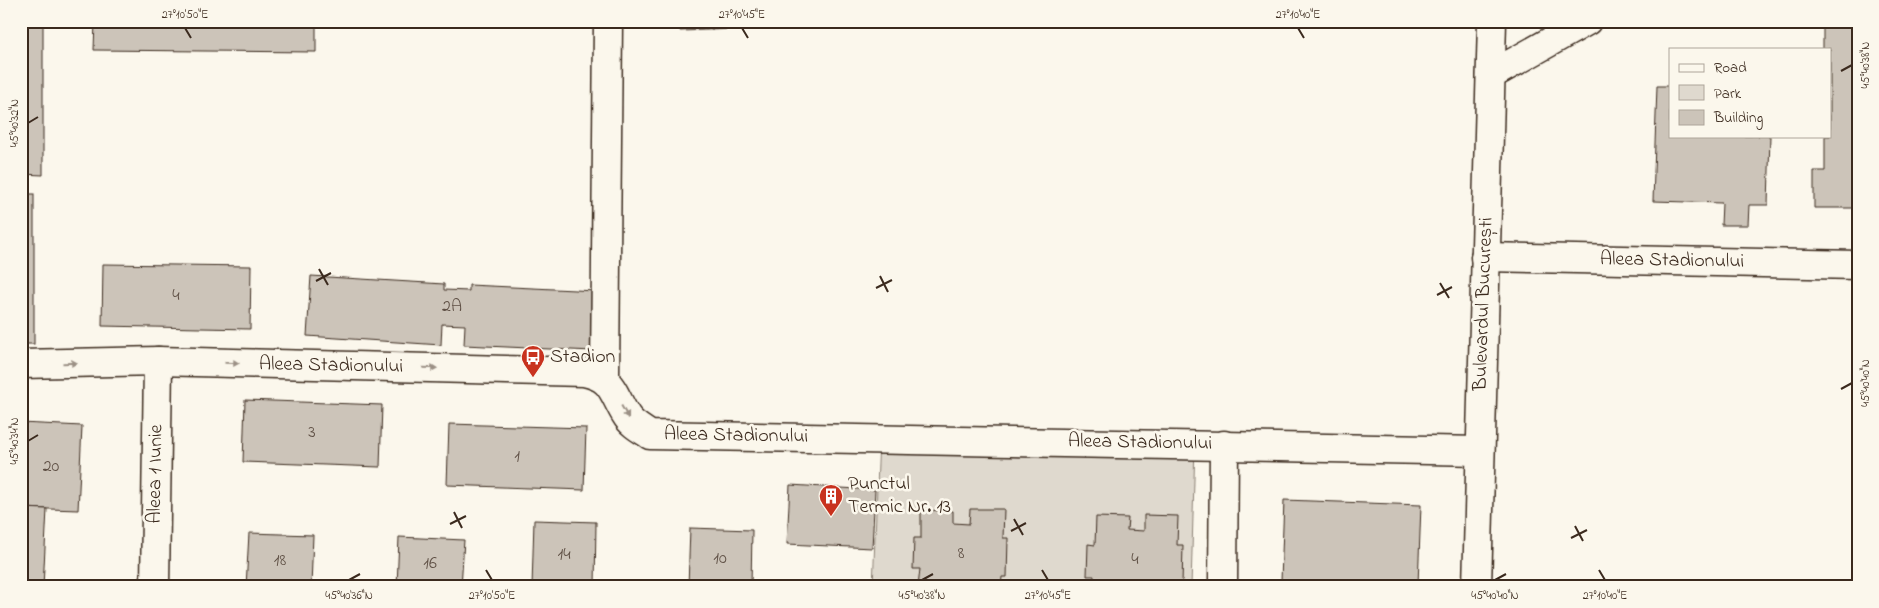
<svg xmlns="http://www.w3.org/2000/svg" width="1879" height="608" font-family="'Indie Flower',sans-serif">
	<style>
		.green { fill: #dfd9ce; stroke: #8d8276 }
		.building { fill: #ccc4b9; stroke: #3b2a1e }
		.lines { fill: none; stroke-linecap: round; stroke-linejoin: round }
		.minor-casing { stroke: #3b2a1e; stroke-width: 31 }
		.major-casing { stroke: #3b2a1e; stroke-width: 31 }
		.minor { stroke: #fbf7ec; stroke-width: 28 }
		.major { stroke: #fbf7ec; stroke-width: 28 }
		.oneway { fill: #9b9085 }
		.ticks { fill: none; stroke: #3b2a1e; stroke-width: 2 }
		.labels { text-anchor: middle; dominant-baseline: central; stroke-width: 5; stroke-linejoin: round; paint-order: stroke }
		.number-label { font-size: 18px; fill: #5f5045 }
		.street-label { font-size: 20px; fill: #3b2a1e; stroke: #fbf7ec }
		.poi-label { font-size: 20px; fill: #3b2a1e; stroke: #fbf7ec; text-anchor: start }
		.neatline { fill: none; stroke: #3b2a1e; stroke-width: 2 }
		.ticks-label { font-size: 12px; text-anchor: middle; fill: #3b2a1e }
	</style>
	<rect width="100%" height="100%" fill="#fbf7ec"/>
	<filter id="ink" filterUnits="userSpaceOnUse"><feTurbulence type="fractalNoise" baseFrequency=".02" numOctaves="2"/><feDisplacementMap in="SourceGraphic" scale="10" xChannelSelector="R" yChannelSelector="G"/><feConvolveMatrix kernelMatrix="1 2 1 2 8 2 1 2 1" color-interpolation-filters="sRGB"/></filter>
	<g filter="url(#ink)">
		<polygon class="green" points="879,439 1195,444 1191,587 873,587"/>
		<g class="building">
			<polygon points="95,21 316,21 316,52 94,50"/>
			<polygon points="680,21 766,21 766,28 680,31"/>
			<polygon points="1823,21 1858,21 1858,208 1814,208 1814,171 1825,171 1825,136 1830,136 1830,49 1823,49"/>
			<polygon points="21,25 43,25 43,175 21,174"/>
			<polygon points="1657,86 1670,86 1670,136 1770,136 1768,205 1749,205 1748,225 1721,225 1722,203 1653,201"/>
			<rect x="21" y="194" width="13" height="150"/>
			<polygon points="103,264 251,266 250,329 102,326"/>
			<polygon points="311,276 444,284 444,290 469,291 469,285 596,291 593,351 464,345 465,325 442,324 441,345 307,336"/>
			<polygon points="245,400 382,405 380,467 243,462"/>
			<polygon points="21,423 82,426 78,510 21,508"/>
			<polygon points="449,424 586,428 584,490 447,485"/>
			<polygon points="790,485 875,490 872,548 787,544"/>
			<polygon points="1284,500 1421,505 1418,585 1281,581"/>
			<polygon points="21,508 47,509 43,587 21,587"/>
			<polygon points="970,509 1004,509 1003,538 1008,538 1007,577 1002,577 1001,587 918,587 920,569 913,569 914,538 921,538 921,510 953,511 953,523 969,524"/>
			<polygon points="1144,515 1178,516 1177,545 1183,545 1182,584 1176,584 1176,587 1093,587 1094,576 1087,576 1088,544 1095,545 1096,517 1128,518 1127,530 1144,531"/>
			<polygon points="534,520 596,522 595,587 532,587"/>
			<polygon points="690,528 752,530 751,587 688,587"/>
			<polygon points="249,533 313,535 311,587 246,587"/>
			<polygon points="399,537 464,540 461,587 397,587"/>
		</g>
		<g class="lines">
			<g class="minor-casing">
				<g id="minor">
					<polyline points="1491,75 1587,21"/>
					<polyline points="1485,257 1858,265"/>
					<path d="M21 364 158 361 584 372C614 378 612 393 626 415 631 424 641 429 650 435L1480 451"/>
					<polyline points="605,379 608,21"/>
					<polyline points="155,587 158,361"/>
					<polyline points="1223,587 1224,445"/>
				</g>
			</g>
			<g class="major-casing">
				<polyline id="major" points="1477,587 1492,21"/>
			</g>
			<use href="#minor" class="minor"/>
			<use href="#major" class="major"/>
		</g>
		<defs><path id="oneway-solid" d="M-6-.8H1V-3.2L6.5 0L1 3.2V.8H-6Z" transform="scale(1.25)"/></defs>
		<g class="oneway">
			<use href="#oneway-solid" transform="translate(70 363) rotate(-1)"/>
			<use href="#oneway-solid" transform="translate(232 363) rotate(1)"/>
			<use href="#oneway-solid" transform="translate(430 368) rotate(1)"/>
			<use href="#oneway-solid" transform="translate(625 412) rotate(60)"/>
		</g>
	</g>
	<path class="ticks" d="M185 28 191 38M742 28 748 38M1298 28 1304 38M1841 71 1852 65M28 123 38 117M319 269 328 285M880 276 888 292M316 281 331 273M1440 283 1449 298M876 288 892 280M1437 295 1452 287M1841 389 1852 383M28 441 38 435M454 512 462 528M1014 519 1023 535M450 524 466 516M1575 526 1583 541M1011 531 1026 523M1571 538 1587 530M486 570 492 580M1042 570 1048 580M1599 570 1605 580M349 580 360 574M922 580 933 574M1495 580 1506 574"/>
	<defs>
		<g id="bus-pin" transform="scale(1.25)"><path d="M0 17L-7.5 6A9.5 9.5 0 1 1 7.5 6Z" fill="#c8321e" stroke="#fbf7ec"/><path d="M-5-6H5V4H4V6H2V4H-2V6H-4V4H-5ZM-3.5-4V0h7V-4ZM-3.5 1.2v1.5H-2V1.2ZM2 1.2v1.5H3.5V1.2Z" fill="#fff"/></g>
		<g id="building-pin" transform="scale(1.25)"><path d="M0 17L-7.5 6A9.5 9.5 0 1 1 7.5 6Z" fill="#c8321e" stroke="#fbf7ec"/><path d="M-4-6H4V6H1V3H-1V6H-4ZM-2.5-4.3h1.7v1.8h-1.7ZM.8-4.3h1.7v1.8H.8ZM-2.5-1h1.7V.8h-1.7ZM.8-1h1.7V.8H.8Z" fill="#fff"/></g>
	</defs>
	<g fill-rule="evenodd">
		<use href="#bus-pin" x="533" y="357"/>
		<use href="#building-pin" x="831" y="496"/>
	</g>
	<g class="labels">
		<g class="number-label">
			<text x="176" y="296">4</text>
			<text x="452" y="307">2A</text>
			<text x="312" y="433">3</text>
			<text x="517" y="457">1</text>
			<text x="51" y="467">20</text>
			<text x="961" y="554">8</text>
			<text x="564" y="555">14</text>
			<text x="720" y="559">10</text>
			<text x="1135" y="560">4</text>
			<text x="280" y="561">18</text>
			<text x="430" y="564">16</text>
		</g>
		<g class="street-label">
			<text transform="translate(1672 261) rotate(1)">Aleea Stadionului</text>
			<text transform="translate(1484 304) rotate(-88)">Bulevardul București</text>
			<text transform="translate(331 366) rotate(1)">Aleea Stadionului</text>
			<text transform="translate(736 436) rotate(1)">Aleea Stadionului</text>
			<text transform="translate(1140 443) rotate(1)">Aleea Stadionului</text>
			<text transform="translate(156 474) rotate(-89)">Aleea 1 Iunie</text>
		</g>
		<g class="poi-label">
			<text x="550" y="357">Stadion</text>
			<text x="848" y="484">Punctul<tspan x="848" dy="23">Termic Nr. 13</tspan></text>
		</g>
	</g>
	<rect width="1879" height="608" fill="none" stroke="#fbf7ec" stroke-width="55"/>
	<rect x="1669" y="48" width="162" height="90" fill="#fbf7ec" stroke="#aea59a"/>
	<rect x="1679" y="64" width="25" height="8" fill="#fbf7ec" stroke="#aea59a"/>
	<text x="1714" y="72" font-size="15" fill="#3b2a1e">Road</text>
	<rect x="1679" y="85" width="25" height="15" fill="#dfd9ce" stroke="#aea59a"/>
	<text x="1714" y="98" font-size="15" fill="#3b2a1e">Park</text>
	<rect x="1679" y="110" width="25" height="15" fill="#ccc4b9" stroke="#aea59a"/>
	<text x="1714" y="122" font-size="15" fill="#3b2a1e">Building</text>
	<rect x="28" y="28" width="1824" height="552" class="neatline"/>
	<g class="ticks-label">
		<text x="185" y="18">27°10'50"E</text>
		<text x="742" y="18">27°10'45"E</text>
		<text x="1298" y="18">27°10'40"E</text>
		<text transform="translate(1865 65) rotate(-90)" y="4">45°40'38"N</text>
		<text transform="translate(14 123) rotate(-90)" y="4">45°40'32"N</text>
		<text transform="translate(1865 383) rotate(-90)" y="4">45°40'40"N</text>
		<text transform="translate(14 441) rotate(-90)" y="4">45°40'34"N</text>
		<text x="349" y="599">45°40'36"N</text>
		<text x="492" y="599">27°10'50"E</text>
		<text x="922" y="599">45°40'38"N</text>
		<text x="1048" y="599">27°10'45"E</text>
		<text x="1495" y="599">45°40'40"N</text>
		<text x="1605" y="599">27°10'40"E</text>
	</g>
</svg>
